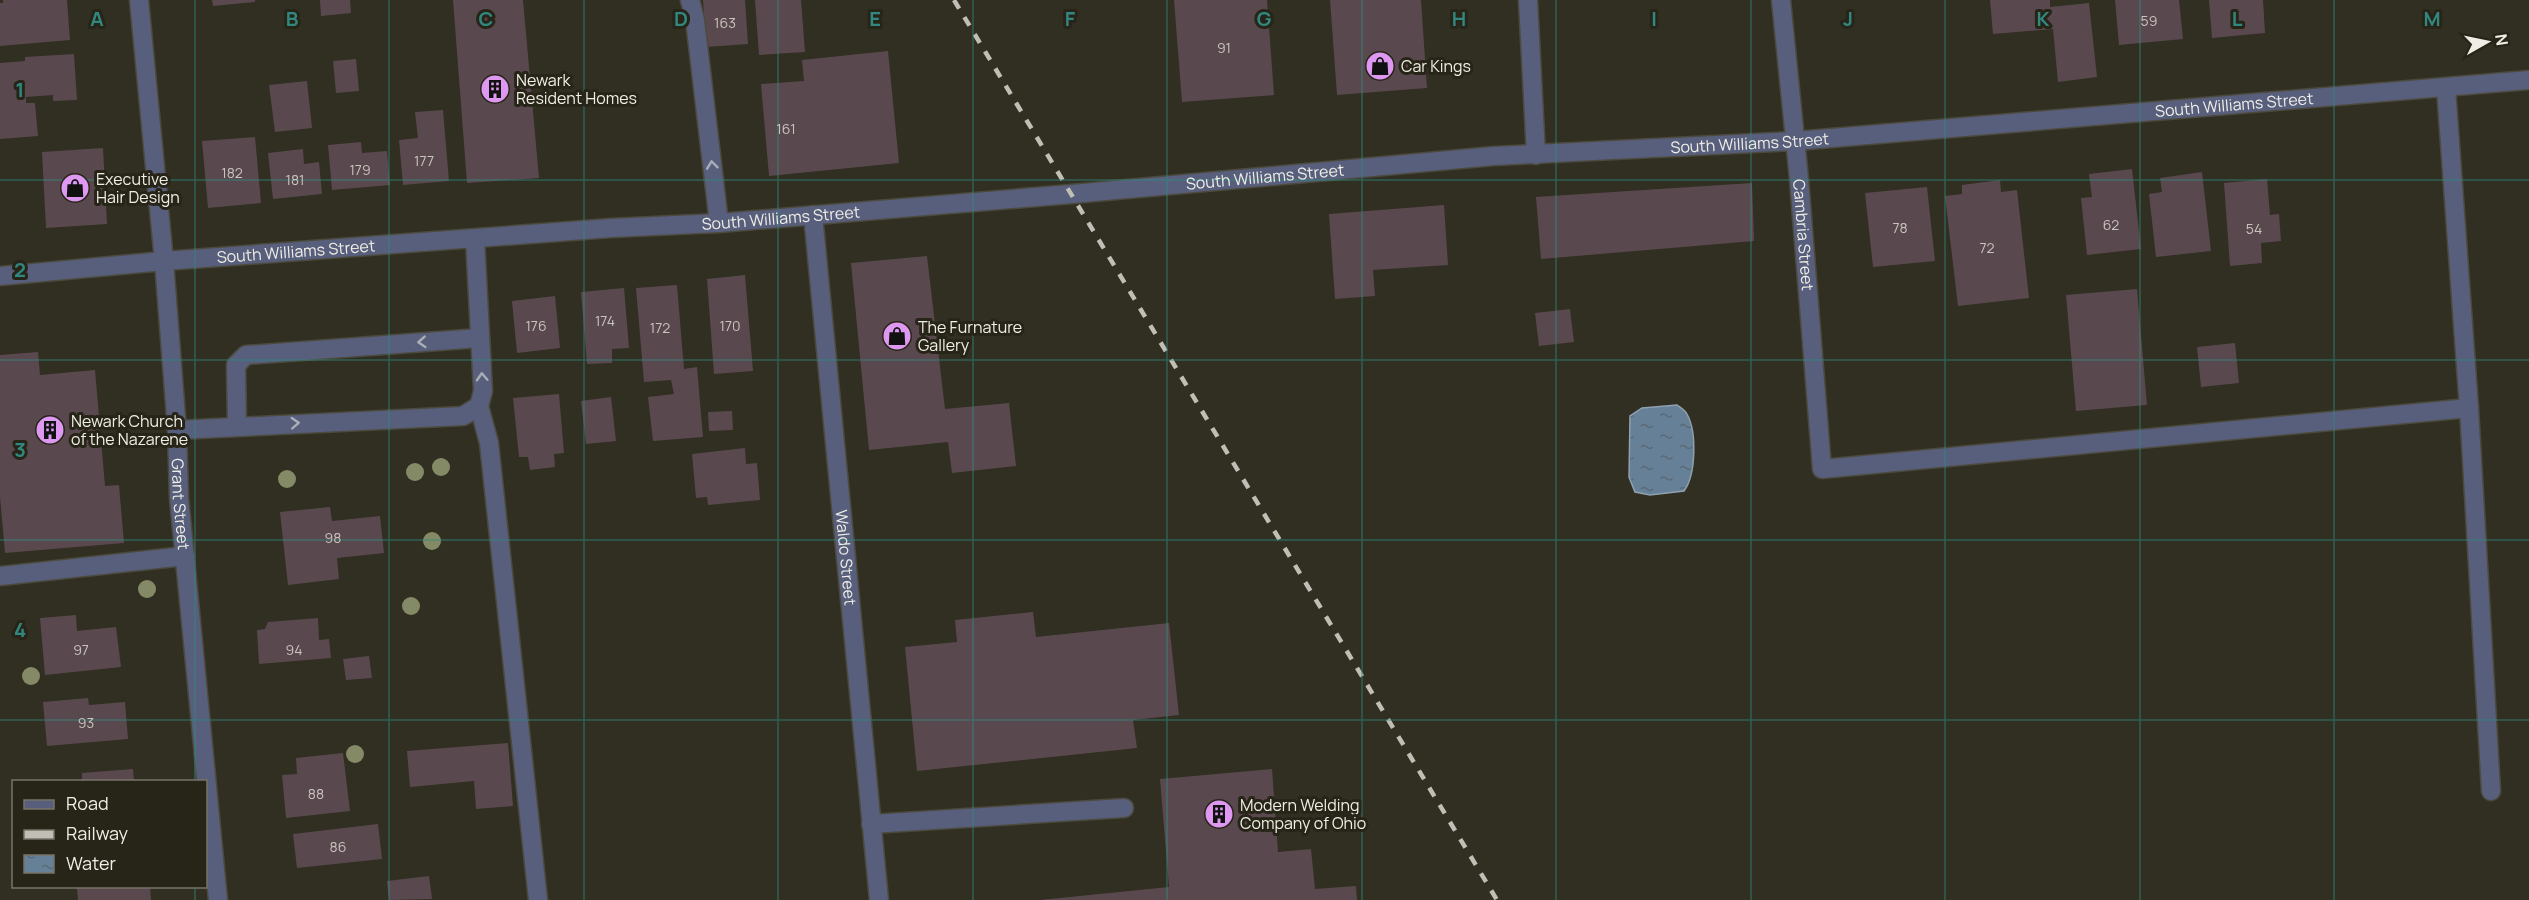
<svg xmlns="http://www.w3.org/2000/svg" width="2529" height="900" font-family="Manrope,sans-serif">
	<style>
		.water { fill: url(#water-ripples); stroke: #8fa1ae; stroke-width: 1.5 }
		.building { fill: #59494e }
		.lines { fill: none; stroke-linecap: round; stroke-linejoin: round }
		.minor-casing { stroke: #4c493d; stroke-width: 21 }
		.minor { stroke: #575f7c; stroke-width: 18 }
		.rail { stroke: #c1beb5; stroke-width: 4.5; stroke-dasharray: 10 10; stroke-linecap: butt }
		.tree { fill: #858a66 }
		.oneway { stroke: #abadb6 }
		.grid { fill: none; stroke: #318880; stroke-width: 1.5; stroke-opacity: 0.55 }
		.labels { text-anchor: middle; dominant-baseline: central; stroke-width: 6; stroke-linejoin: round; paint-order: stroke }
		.number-label { font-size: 14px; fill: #cac4bf }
		.poi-label { font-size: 16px; fill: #efede5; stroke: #272418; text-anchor: start }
		.street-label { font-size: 16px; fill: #efede5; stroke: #272418 }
		.grid-label { font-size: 20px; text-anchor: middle; font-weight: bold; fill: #318880; stroke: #272418; stroke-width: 6; stroke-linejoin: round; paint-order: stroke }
	</style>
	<defs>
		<pattern id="water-ripples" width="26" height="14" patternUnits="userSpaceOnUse" patternTransform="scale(1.5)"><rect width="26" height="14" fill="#668097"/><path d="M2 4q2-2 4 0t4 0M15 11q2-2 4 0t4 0" fill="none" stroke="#5a6976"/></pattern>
	</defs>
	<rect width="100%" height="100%" fill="#312e22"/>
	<path class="water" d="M1677 405C1681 408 1685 410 1687 414 1697 432 1696 475 1684 491L1650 495 1635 492 1629 477 1630 416 1642 408Z"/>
	<g class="building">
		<polygon points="3,0 67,0 70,40 0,46 0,3 3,3"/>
		<polygon points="212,0 255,0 255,2 213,6"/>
		<polygon points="320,0 350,0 351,13 321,16"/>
		<polygon points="453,0 523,0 539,178 467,183"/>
		<polygon points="703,0 745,0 748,44 706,47"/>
		<polygon points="755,0 801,0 805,52 759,55"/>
		<polygon points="1174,0 1267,0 1274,95 1182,102"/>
		<polygon points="1330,0 1421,0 1427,88 1337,95"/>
		<polygon points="1990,0 2050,0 2050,7 2089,3 2097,77 2058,82 2053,29 1993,34"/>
		<polygon points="2115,0 2179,0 2183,39 2119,45"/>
		<polygon points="2209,0 2263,0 2265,33 2212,38"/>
		<polygon points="888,51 899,163 769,176 761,84 804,81 802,60"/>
		<polygon points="74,54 77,100 53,101 53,95 26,97 26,103 35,103 38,136 0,139 0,63 25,61 25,57"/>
		<polygon points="356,59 359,91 336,93 333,61"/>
		<polygon points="307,81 312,128 275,132 269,85"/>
		<polygon points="443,110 449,181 403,185 399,140 418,138 415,112"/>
		<polygon points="255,137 261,203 208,208 202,141"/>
		<polygon points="361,142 362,153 387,151 390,185 332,190 328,145"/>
		<polygon points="103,148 107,224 46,228 42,152"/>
		<polygon points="303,149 304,164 319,162 322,194 273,199 268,153"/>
		<polygon points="2132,169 2141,249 2087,255 2081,198 2092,197 2089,174"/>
		<polygon points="2202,172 2211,251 2156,257 2149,194 2162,192 2160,178"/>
		<polygon points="2267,179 2270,215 2279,214 2281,241 2261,243 2262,263 2230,266 2224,183"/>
		<polygon points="2000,180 2001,192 2017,190 2029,298 1958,306 1945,196 1962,194 1962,185"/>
		<polygon points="1752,183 1754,241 1541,259 1536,197"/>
		<polygon points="1927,187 1935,261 1873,267 1865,193"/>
		<polygon points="1444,205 1448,265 1373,270 1375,296 1335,299 1329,214"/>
		<polygon points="927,256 945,409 1009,403 1016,466 952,473 948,442 869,450 851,263"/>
		<polygon points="745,275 753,371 714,374 707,279"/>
		<polygon points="677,285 684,369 697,367 703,437 653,441 648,397 674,394 671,380 644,382 636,288"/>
		<polygon points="624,288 629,348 612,349 612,363 587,364 581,292"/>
		<polygon points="2137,289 2147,405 2076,411 2066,295"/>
		<polygon points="555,296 560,348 517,353 512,301"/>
		<polygon points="1570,309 1574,342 1539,346 1535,313"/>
		<polygon points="2235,343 2239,383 2201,387 2197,347"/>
		<polygon points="38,352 40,375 95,370 105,486 119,485 124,543 5,553 0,497 0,355"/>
		<polygon points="559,394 564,453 554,454 555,467 530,470 528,457 519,457 513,398"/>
		<polygon points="611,397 616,441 586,444 581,401"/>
		<polygon points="732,411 733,430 709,431 708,412"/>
		<polygon points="745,448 746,464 757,463 760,500 708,505 707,497 696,498 692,454"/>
		<polygon points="330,507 332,521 380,516 384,553 337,558 339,579 288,585 280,512"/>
		<polygon points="1033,612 1036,637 1169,623 1179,715 1133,720 1137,748 917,771 905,647 957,642 955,620"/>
		<polygon points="76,615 77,631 116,627 121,667 45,675 40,618"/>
		<polygon points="318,618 319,640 329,639 331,658 259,664 257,630 265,629 268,622"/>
		<polygon points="369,656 372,678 346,680 343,659"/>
		<polygon points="88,698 89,705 125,702 128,739 47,746 43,702"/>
		<polygon points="508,743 513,806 476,809 474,781 410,787 407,751"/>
		<polygon points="343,753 350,811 286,818 282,775 297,774 296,758"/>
		<polygon points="133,769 134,782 73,782 82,779 82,773"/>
		<polygon points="1272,769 1278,852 1311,849 1315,889 1356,886 1357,900 1040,900 1169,887 1160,779"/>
		<polygon points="378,824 382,859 297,868 293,834"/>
		<polygon points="429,876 432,899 389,900 387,881"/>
		<polygon points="96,886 150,886 151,900 78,900 77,888"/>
	</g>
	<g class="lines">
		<g class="minor-casing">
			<g id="minor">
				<path id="s1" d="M139 0 164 261 177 430 179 498 218 900"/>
				<polyline points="690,0 695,20 719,223"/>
				<polyline points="1528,0 1536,155"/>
				<path id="s2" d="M1781 0 1799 179 1822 469 2469 408"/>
				<polyline points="2446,88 2469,408 2491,791"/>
				<path id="s3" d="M813 215 879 900"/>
				<path id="s4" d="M0 276 164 261 611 228 719 223 1072 194 1494 156 1795 141 2529 80"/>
				<polyline points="479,406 489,443 538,900"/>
				<polyline points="237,426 236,365 246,355 480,338"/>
				<polyline points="177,430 463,416 479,406 483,391 475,239"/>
				<polyline points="0,576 185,556"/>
				<polyline points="871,824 1124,808"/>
			</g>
		</g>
		<use href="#minor" class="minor"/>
		<polyline class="rail" points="954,0 1497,900"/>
	</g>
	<g class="tree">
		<circle cx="441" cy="467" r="9"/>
		<circle cx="415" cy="472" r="9"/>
		<circle cx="287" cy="479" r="9"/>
		<circle cx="432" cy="541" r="9"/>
		<circle cx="147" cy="589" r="9"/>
		<circle cx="411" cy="606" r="9"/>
		<circle cx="31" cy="676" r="9"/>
		<circle cx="355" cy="754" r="9"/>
	</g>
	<defs><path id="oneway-chevron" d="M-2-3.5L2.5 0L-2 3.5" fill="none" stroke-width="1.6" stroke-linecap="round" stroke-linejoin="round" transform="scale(1.5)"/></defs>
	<g class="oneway">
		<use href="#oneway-chevron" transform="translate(712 165) rotate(-97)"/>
		<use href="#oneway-chevron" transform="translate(422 342) rotate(176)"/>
		<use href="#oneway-chevron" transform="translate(482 377) rotate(-93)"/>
		<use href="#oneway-chevron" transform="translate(295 423) rotate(-3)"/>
	</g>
	<path class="grid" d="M195 0V782M389 0V900M584 0V900M778 0V900M973 0V900M1167 0V900M1362 0V900M1556 0V900M1751 0V900M1945 0V900M2140 0V900M2334 0V900M0 180H2529M0 360H2529M0 540H2529M0 720H2529M195 886V900"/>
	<defs>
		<g id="shop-disc" transform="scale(1.5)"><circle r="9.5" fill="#de98f2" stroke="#272418"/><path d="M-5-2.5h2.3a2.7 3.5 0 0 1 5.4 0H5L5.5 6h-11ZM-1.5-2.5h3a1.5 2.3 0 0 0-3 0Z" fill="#111"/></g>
		<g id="building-disc" transform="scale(1.5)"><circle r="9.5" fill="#de98f2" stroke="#272418"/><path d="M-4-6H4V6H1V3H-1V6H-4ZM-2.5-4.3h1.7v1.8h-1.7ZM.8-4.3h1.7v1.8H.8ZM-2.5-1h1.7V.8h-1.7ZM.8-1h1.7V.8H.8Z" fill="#111"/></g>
	</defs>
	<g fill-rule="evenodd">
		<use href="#shop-disc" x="1380" y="66"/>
		<use href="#building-disc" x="495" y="89"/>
		<use href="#shop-disc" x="75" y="188"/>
		<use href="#shop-disc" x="897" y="336"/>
		<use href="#building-disc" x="50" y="430"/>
		<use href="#building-disc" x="1219" y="814"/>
	</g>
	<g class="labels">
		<g class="number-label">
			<text x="2149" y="20">59</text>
			<text x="725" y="22">163</text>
			<text x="1224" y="47">91</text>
			<text x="786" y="128">161</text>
			<text x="424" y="160">177</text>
			<text x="360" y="169">179</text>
			<text x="232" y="172">182</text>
			<text x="295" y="179">181</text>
			<text x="2111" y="224">62</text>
			<text x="1900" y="227">78</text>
			<text x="2254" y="228">54</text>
			<text x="1987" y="247">72</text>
			<text x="605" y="320">174</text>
			<text x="536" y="325">176</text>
			<text x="730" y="325">170</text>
			<text x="660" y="327">172</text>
			<text x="333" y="537">98</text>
			<text x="81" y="649">97</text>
			<text x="294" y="649">94</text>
			<text x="86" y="722">93</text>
			<text x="316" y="793">88</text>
			<text x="338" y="846">86</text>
		</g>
		<g class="poi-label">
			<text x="1401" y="66">Car Kings</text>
			<text x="516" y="80">Newark<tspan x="516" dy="18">Resident Homes</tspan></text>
			<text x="96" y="179">Executive<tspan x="96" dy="18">Hair Design</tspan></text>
			<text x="918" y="327">The Furnature<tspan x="918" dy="18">Gallery</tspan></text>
			<text x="71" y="421">Newark Church<tspan x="71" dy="18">of the Nazarene</tspan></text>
			<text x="1240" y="805">Modern Welding<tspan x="1240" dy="18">Company of Ohio</tspan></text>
		</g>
		<g class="street-label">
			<text stroke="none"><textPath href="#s4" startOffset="2241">South Williams Street</textPath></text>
			<text stroke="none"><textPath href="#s4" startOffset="1755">South Williams Street</textPath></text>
			<text stroke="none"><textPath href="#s4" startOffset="1269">South Williams Street</textPath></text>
			<text stroke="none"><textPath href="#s4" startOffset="783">South Williams Street</textPath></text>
			<text stroke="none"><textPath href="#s2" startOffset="236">Cambria Street</textPath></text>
			<text stroke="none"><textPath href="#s4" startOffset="297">South Williams Street</textPath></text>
			<text stroke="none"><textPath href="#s1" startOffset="506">Grant Street</textPath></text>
			<text stroke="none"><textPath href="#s3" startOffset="344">Waldo Street</textPath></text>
		</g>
	</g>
	<g class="grid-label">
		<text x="97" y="26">A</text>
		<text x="292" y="26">B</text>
		<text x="486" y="26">C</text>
		<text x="681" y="26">D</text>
		<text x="875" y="26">E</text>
		<text x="1070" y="26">F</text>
		<text x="1264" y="26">G</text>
		<text x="1459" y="26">H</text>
		<text x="1654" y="26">I</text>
		<text x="1848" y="26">J</text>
		<text x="2043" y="26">K</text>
		<text x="2237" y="26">L</text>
		<text x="2432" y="26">M</text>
		<text x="20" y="97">1</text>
		<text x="20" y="277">2</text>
		<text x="20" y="457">3</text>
		<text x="20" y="637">4</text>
	</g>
	<rect x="12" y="780" width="195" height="108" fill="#272418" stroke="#77746a" stroke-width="1.5"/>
	<rect x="24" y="800" width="30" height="9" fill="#575f7c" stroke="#77746a" stroke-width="1.5"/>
	<text x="66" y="810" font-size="18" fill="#efede5">Road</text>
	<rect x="24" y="830" width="30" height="9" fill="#c1beb5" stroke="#77746a" stroke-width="1.5"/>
	<text x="66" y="840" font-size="18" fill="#efede5">Railway</text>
	<rect x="24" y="855" width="30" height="18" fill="url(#water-ripples)" stroke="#77746a" stroke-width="1.5"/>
	<text x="66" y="870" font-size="18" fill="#efede5">Water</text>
	<g transform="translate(2487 42) rotate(81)" stroke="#272418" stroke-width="4.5" paint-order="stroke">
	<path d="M0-4.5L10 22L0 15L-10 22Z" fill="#efede5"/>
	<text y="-9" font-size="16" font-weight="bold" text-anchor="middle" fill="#efede5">N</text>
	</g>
</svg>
